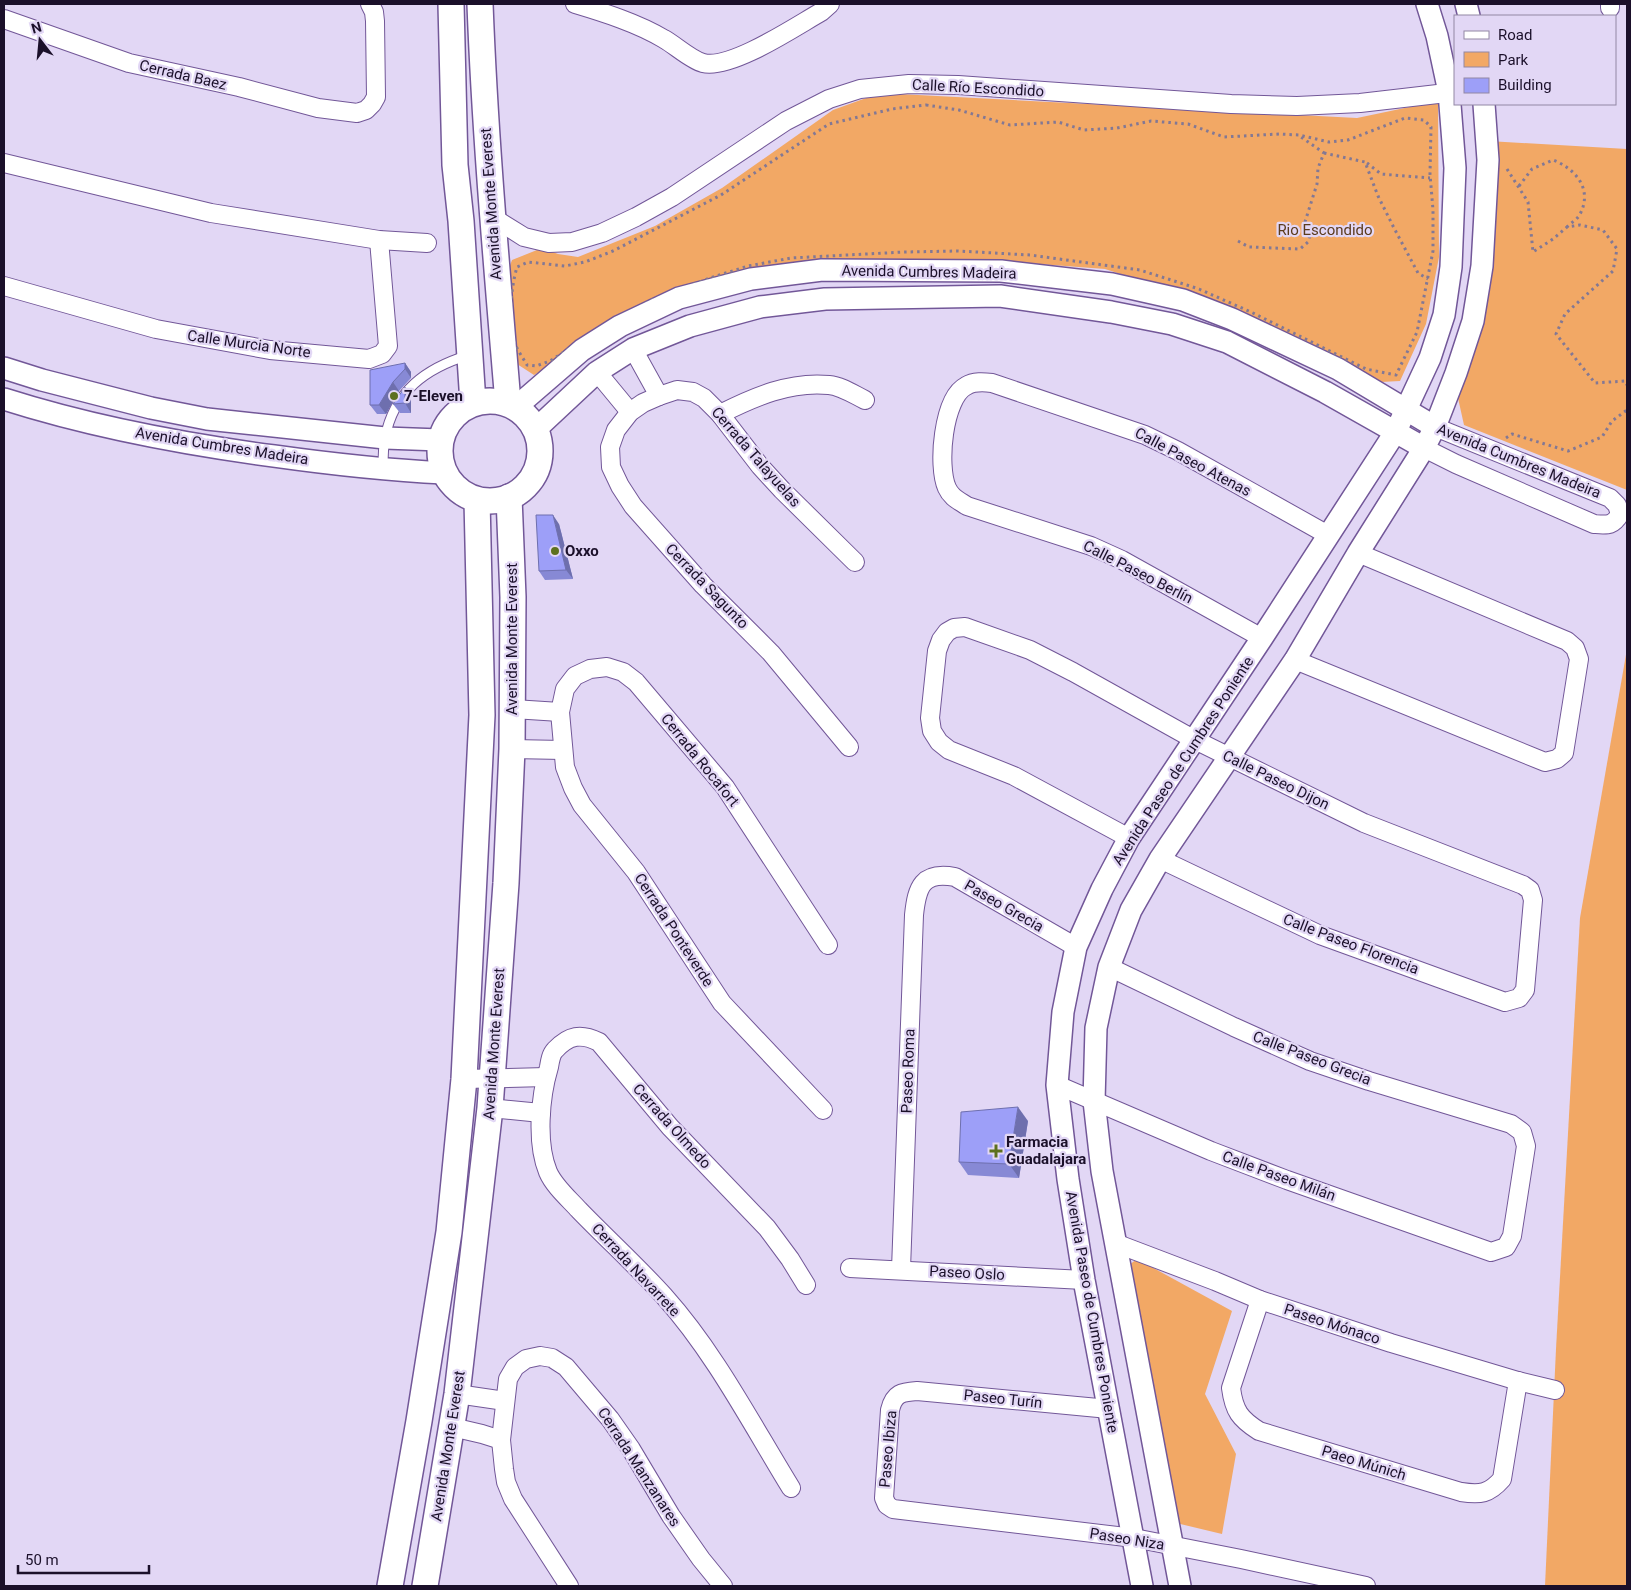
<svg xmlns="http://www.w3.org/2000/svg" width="1631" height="1590" font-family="Roboto,sans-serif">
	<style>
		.green { fill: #f2a865 }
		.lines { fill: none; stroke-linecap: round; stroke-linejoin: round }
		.service-casing { stroke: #725798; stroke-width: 11 }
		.minor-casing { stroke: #725798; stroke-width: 20 }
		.tertiary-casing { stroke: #725798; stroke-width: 24 }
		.secondary-casing { stroke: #725798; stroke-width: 28 }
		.path { stroke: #837894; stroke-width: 3; stroke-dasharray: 2.5 4; stroke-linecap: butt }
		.service { stroke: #fff; stroke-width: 9 }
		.minor { stroke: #fff; stroke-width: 18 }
		.tertiary { stroke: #fff; stroke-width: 21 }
		.secondary { stroke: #fff; stroke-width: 25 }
		.wall { fill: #8789d5 }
		.shaded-wall { fill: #6e6fae }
		.building { fill: #9d9ff8; stroke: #6e6fae }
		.poi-dot { fill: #5d701f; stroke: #e2d7f5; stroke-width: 2 }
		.labels { text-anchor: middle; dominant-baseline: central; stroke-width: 4.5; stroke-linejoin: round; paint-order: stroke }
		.street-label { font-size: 15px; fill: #1b102a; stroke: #e2d7f5 }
		.park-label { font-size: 15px; fill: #5b3b1d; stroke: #e2d7f5 }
		.poi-label { font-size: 15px; font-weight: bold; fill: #1b102a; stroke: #e2d7f5; text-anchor: start }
	</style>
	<rect width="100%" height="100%" fill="#e2d7f5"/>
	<g class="green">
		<polygon points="880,93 1357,118 1438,101 1439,257 1426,324 1400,381 1381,382 1170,290 1105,269 975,259 816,260 755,267 696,288 638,313 534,375 517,364 503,285 512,260 542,248 558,254 578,257 655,226 722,188 833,110"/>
		<polygon points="1488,141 1627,149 1627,490 1464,425 1454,380 1484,268"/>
		<polygon points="1627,649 1627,1586 1545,1586 1556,1349 1580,918"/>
		<polygon points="1137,1259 1232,1311 1205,1394 1236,1454 1222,1534 1172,1522 1121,1271"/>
	</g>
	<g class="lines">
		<g class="service-casing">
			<path id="service" d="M383 469C383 459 383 448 385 438 394 391 426 368 469 355"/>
		</g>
		<g class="minor-casing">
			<g id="minor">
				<path d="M575 4C605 13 637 23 664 39 675 45 691 60 703 63 731 70 796 26 821 12L830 4"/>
				<polyline points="1610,8 1610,4"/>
				<polyline points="4,19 129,63 239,87 318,108 357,113 366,110 372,104 376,97 375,21 374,12 370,4"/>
				<polyline points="4,163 211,213 379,240 427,243"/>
				<polyline points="492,217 524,237 549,243 572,242 602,233 636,217 672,197 786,121 829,99 860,89 909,84 958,85 1231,104 1297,106 1360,103 1455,92"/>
				<polyline points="4,286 156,329 270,350 369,359 382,354 388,346 379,240"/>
				<polyline points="633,349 659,396"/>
				<polyline points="597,372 630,412"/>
				<path d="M720 414C754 397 790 381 829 385 841 386 853 394 865 400"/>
				<path d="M1424 448 1456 464 1594 524C1608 525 1613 526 1620 514L1617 505 1610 498 1435 427"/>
				<path d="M1262 638 1122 560 1091 546 967 506C958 500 951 497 947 488 937 466 943 398 966 386 974 381 984 382 992 383L1145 435 1178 451 1328 535"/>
				<polyline points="1295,660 1545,762 1557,759 1564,753 1579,659 1575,648 1567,641 1358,553"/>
				<polyline points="513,709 560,712"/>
				<polyline points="849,747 771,653 703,585 633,506 620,486 611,467 610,447 616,430 630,412 643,403 659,396 677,390 693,392 704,398 720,414 760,466 782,490 855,562"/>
				<polyline points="512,749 563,750"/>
				<polyline points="1129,838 1014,776 949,750 939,742 932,731 930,718 937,651 941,640 947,632 954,628 965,627 1030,650 1073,672 1195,740 1364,823 1523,885 1530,890 1533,900 1525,990 1519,998 1505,1002 1320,935 1160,859"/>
				<polyline points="464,1079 546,1077"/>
				<polyline points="1057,1085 1211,1151 1287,1180 1491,1252 1506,1247 1512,1236 1526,1146 1522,1132 1511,1124 1369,1081 1310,1061 1234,1027 1109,967"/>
				<polyline points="490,1108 541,1113"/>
				<polyline points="823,1110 722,1003 636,872 582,805 573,788 565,767 560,712 565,689 575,676 590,669 607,667 623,672 636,682 725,787 828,945"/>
				<polyline points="1115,1243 1215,1281 1260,1300 1391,1343 1518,1381 1555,1390"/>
				<polyline points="850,1268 1084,1280"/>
				<path d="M901 1269 914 915C917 887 922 871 955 877L1076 947"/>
				<path d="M1260 1300 1231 1388C1234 1411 1240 1419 1259 1431L1461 1492C1480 1495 1489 1494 1502 1479L1518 1381"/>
				<polyline points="457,1394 505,1401"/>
				<path d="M1109 1409 917 1391C902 1392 894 1393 890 1410L884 1498 887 1505 893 1509 1134 1538 1241 1559 1366 1586"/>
				<polyline points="452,1427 482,1434 501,1440"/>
				<path d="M791 1488C751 1423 715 1353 664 1296 637 1266 607 1239 579 1210 568 1198 554 1186 548 1172 536 1143 540 1097 549 1067 550 1061 551 1054 555 1050 569 1035 581 1033 599 1042L670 1127 767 1228 790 1259 806 1285"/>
				<polyline points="569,1586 513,1499 506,1482 504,1469 501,1440 508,1379 515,1367 526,1359 540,1356 552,1358 566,1367 610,1419 631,1449 671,1516 701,1559 723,1586"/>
			</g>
		</g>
		<g class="tertiary-casing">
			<g id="tertiary">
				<polyline points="1466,4 1469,16"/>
				<polyline points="4,368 42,380 151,408 207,419 385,438 440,440"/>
				<path d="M4 399C92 427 183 444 274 456 331 464 386 470 444 473"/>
				<polyline points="516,407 582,350 620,326 679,298 751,279 822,270 1001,271 1112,284 1183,300 1232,319 1338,369 1435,427"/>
				<polyline points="536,429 597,372 633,349 690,326 760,307 825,299 1000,296 1111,312 1172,324 1227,342 1325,392 1424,448"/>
				<polyline points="1142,1586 1084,1280 1068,1179 1057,1085 1063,1012 1076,947 1102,889 1129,838 1262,638 1396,431 1430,358 1444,315 1451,267 1455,168 1449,92 1437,36 1427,4"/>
				<polyline points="1180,1586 1102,1171 1094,1101 1096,1028 1109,967 1131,910 1160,859 1295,660 1358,553 1424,448 1435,427 1456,373 1473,321 1482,266 1488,160 1484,104"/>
			</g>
		</g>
		<g class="secondary-casing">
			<g id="secondary">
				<polyline points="451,4 455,165 461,221 473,403"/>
				<path d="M480 4C485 137 497 270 508 403"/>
				<circle cx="490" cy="451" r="50"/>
				<polyline points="390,1586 419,1421 449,1232 464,1079 482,715 477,500"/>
				<polyline points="425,1586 457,1394 490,1108 506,883 512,749 513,597 509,497"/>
			</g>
		</g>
		<g class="path">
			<path d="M926 105 959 110 1010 125 1058 122 1084 130 1117 128 1151 121 1188 124 1224 137 1279 134 1299 135 1329 142 1348 140 1405 118 1424 120 1431 127 1430 174 1433 210V251L1417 332 1396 375 1366 369 1253 313 1199 289 1140 270 1030 255 958 251 904 252 791 258 748 266 710 278 652 300 601 328 550 361 536 366 527 365C523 358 518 351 515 344 507 324 511 288 517 267L528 262 565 266 585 262 613 251 721 195 829 124 892 109Z"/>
			<polyline points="1324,153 1365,162 1378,196 1394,228 1418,273 1428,279"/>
			<polyline points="1367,163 1381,174 1430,178"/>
			<polyline points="1507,169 1528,202 1533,252 1553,239 1567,227 1580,225 1603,230 1617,249 1613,271 1565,314 1556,334 1595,383 1625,381 1627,385"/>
			<path d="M1519 186 1532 169 1553 160C1576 169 1594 190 1579 216 1576 220 1571 223 1567 227"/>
			<polyline points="1238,241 1249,247 1300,249 1308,242 1311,232 1304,225 1317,184 1318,168 1324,153 1301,137"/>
			<polyline points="1506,438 1512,434 1568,451 1602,437 1612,421 1627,410"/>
		</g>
		<use href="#service" class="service"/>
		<use href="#minor" class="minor"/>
		<use href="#tertiary" class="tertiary"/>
		<use href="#secondary" class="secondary"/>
	</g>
	<g class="wall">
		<polygon points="405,363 411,372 411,378 399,391 386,414 377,414 370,405"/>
		<polygon points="405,387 411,396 411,413 400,413 393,404"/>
		<polygon points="559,524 573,579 545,580 539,571"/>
		<polygon points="1028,1121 1019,1178 968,1175 959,1162"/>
	</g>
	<g class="shaded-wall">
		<polygon points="405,363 411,372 411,378 405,369"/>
		<polygon points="393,382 399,391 386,414 379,405"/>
		<polygon points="405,387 411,396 411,413 405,403"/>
		<polygon points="553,515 559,524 573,579 566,570"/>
		<polygon points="1018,1107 1028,1121 1019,1178 1009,1164"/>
	</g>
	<g class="building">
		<polygon points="405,363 405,369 393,382 379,405 370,405 370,370"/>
		<polygon points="405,387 405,403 393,404"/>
		<polygon points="536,515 553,515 566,570 539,571"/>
		<polygon points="1018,1107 1009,1164 959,1162 961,1112"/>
	</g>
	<g class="poi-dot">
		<circle cx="394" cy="396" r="5"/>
		<circle cx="555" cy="551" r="5"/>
		<path d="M993.5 1143.5h5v5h5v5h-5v5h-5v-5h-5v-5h5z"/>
	</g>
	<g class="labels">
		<g class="street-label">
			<text transform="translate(183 75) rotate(13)">Cerrada Baez</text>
			<text transform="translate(978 88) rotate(3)">Calle Río Escondido</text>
			<text transform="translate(491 204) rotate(-94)">Avenida Monte Everest</text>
			<text transform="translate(929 272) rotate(1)">Avenida Cumbres Madeira</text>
			<text transform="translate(249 344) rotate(8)">Calle Murcia Norte</text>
			<text transform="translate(222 446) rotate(9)">Avenida Cumbres Madeira</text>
			<text transform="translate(756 457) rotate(49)">Cerrada Talayuelas</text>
			<text transform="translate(1519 461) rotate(22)">Avenida Cumbres Madeira</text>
			<text transform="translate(1193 462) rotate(28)">Calle Paseo Atenas</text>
			<text transform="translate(1138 572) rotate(27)">Calle Paseo Berlín</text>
			<text transform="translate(707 586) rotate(46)">Cerrada Sagunto</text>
			<text transform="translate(512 639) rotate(-90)">Avenida Monte Everest</text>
			<text transform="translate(700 760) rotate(51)">Cerrada Rocafort</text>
			<text transform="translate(1183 761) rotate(-57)">Avenida Paseo de Cumbres Poniente</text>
			<text transform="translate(1276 780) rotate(26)">Calle Paseo Dijon</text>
			<text transform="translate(1004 906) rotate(30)">Paseo Grecia</text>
			<text transform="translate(674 930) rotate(57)">Cerrada Ponteverde</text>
			<text transform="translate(1351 944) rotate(21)">Calle Paseo Florencia</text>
			<text transform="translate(494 1044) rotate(-86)">Avenida Monte Everest</text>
			<text transform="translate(1312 1058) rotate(21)">Calle Paseo Grecia</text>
			<text transform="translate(908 1071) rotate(-88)">Paseo Roma</text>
			<text transform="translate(672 1126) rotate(48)">Cerrada Olmedo</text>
			<text transform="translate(1279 1176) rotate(20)">Calle Paseo Milán</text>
			<text transform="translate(636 1270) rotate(47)">Cerrada Navarrete</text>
			<text transform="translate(967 1273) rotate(3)">Paseo Oslo</text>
			<text transform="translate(1092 1312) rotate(80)">Avenida Paseo de Cumbres Poniente</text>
			<text transform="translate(1332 1324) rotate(18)">Paseo Mónaco</text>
			<text transform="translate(1003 1399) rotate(6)">Paseo Turín</text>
			<text transform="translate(448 1446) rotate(-81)">Avenida Monte Everest</text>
			<text transform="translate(888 1449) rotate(-85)">Paseo Ibiza</text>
			<text transform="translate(1364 1463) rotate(17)">Paeo Múnich</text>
			<text transform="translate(639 1467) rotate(57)">Cerrada Manzanares</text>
			<text transform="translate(1127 1539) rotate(9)">Paseo Niza</text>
		</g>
		<g class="park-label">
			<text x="1325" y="230">Rio Escondido</text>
		</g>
		<g class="poi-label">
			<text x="404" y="396">7-Eleven</text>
			<text x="565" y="551">Oxxo</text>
			<text x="1006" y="1142">Farmacia<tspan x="1006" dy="17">Guadalajara</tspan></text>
		</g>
	</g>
	<rect width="1631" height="1590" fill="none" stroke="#1b102a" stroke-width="10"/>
	<rect x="1454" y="15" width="162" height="90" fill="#e2d7f5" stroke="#9287a4"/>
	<rect x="1464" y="31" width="25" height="8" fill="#ffffff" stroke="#9287a4"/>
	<text x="1498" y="40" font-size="15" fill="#1b102a">Road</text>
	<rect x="1464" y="52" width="25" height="15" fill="#f2a865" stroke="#9287a4"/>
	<text x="1498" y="65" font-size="15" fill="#1b102a">Park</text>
	<rect x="1464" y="78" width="25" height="15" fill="#9d9ff8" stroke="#9287a4"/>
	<text x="1498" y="90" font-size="15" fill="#1b102a">Building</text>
	<g transform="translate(40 40) rotate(344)" stroke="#e2d7f5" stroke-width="4" paint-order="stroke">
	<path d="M0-4L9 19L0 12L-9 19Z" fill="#1b102a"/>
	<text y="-8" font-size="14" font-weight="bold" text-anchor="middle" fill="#1b102a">N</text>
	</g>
	<path d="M18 1565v8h131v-8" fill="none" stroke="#1b102a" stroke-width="2.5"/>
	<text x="25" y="1565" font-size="15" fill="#1b102a" stroke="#e2d7f5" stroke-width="4" paint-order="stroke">50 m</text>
</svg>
